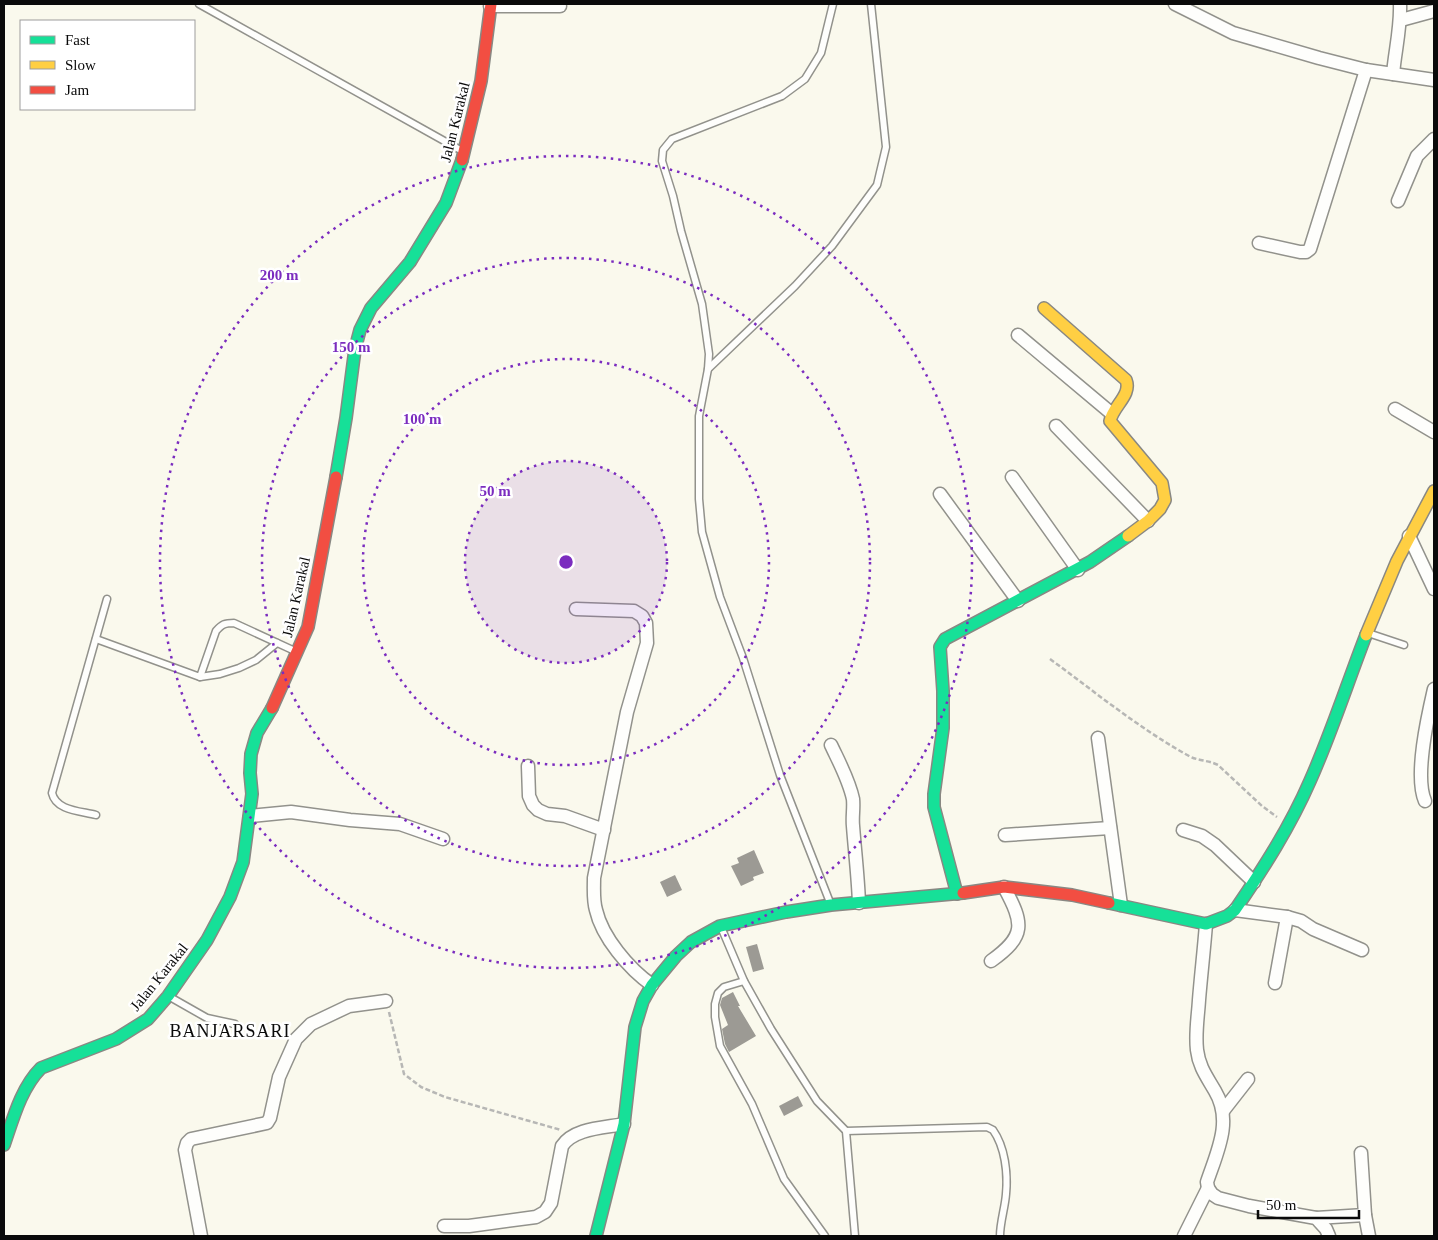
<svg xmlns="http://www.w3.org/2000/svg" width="1438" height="1240" font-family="Georgia,serif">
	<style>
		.building { fill: #9c9a94 }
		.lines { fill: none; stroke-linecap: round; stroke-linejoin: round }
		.lane-casing { stroke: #92928c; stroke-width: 9 }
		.street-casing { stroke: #92928c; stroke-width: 15 }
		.fast-casing { stroke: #898883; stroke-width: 14 }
		.slow-casing { stroke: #898883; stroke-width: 14 }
		.jam-casing { stroke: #898883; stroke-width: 14 }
		.path { stroke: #b7b7b5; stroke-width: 2.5; stroke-dasharray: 5 2.5; stroke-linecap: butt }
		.lane { stroke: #fefefc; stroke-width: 6 }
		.street { stroke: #fefefc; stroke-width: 12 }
		.fast { stroke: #16e098; stroke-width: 11 }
		.slow { stroke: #ffcf43; stroke-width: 11 }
		.jam { stroke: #f24e42; stroke-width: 11 }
		.ring { fill: none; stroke: #7b2cbf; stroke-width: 2.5; stroke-dasharray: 2.5 5 }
		.labels { text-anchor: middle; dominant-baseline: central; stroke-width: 5; stroke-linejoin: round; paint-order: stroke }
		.street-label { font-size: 15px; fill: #0a0a0a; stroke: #fff }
		.quarter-label { font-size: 18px; letter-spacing: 1px; fill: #0a0a0a; stroke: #fff }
		.centre { fill: #7b2cbf; stroke: #fff; stroke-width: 2.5 }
		.ring-label { font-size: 15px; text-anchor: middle; font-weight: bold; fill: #7b2cbf; stroke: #fff; stroke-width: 5; stroke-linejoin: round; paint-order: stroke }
	</style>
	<rect width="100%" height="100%" fill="#faf9ed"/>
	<g class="building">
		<polygon points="754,850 764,873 753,877 754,880 741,886 731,866 739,863 737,858"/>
		<polygon points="675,875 682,890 667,897 660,882"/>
		<polygon points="757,944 764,969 753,972 746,947"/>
		<polygon points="733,992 740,1006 738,1006 756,1036 729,1052 725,1044 722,1029 728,1025 720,1005 722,998"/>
		<polygon points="798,1096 803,1106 784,1116 779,1106"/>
	</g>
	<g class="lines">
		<g class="lane-casing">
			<g id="lane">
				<polyline points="199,4 464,152"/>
				<polyline points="708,369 795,286 832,246 877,185 886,147 871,4"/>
				<polyline points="1368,633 1404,645"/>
				<polyline points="96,639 200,677 220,674 239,668 256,660 277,643"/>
				<path d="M200 677 216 631C222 624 225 623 234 623L297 652"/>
				<path d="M96 815C81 811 56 811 52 793L107 599"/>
				<polyline points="831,905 780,775 743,658 720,597 702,532 699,499 699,416 708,369 709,354 702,304 681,231 673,196 662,161 663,150 672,139 782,96 805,79 821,53 833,4"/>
				<polyline points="721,927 744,981 771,1029 817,1101 846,1131 855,1236"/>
				<polyline points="744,981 724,987 718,993 715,1004 715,1017 720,1046 752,1104 784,1179 825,1236"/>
				<polyline points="170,997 207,1018 235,1024"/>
				<path d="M846 1131 987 1127 993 1130C1005 1147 1008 1173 1006 1194 1005 1208 1000 1222 1000 1236"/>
			</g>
		</g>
		<g class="street-casing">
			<g id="street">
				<polyline points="1175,4 1233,33 1319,58 1366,70 1434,80"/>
				<polyline points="490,6 560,6"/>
				<polyline points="1401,20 1434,11"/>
				<path d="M1393 74C1395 51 1401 27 1400 4"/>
				<polyline points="1398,201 1417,156 1434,139"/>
				<polyline points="1259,243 1300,252 1306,252 1310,249 1366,70"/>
				<polyline points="1018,335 1111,413"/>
				<polyline points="1395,409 1434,432"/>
				<polyline points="1056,426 1148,521"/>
				<polyline points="1012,477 1078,570"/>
				<polyline points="940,494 1018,601"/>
				<polyline points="1409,536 1434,589"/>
				<path d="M576 609 634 611 642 616 646 623 647 643 627 712 594 878C594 889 593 900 596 910 602 937 629 969 652 985"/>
				<polyline points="1098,738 1121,905"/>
				<path d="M831 745C839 762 849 780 853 799 854 808 852 817 853 826 855 852 858 877 859 903"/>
				<polyline points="528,766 529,796 533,805 538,810 547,814 565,816 604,830"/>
				<path d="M1425 801C1414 776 1428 715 1434 689"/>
				<polyline points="250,816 291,812 350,820 400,824 443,839"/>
				<polyline points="1183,830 1202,836 1215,845 1254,882"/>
				<polyline points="1005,835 1110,828"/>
				<polyline points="1235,910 1287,917 1301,921 1313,929 1362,950"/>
				<path d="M1206 924C1204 950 1201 975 1199 1000 1198 1017 1195 1033 1197 1050 1199 1067 1207 1077 1215 1091 1233 1121 1217 1152 1207 1182L1208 1188 1212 1194 1218 1198 1249 1206 1316 1218 1326 1229 1329 1236"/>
				<path d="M991 961C1026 936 1024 924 1004 887"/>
				<polyline points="1275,983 1287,917"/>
				<polyline points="1223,1111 1248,1079"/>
				<polyline points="1365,1215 1369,1236"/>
				<polyline points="1316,1218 1365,1215 1361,1153"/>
				<path d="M444 1226H469L536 1217 545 1212 551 1203 562 1146C574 1128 604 1128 624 1124"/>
				<polyline points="201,1236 185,1150 187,1143 191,1139 267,1123 270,1118 279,1077 296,1039 311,1024 349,1006 386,1001"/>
				<polyline points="1184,1236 1208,1188"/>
			</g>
		</g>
		<g class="fast-casing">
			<g id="fast">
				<polyline points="336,477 346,418 355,349 360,330 371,308 410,262 446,203 462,160"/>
				<polyline points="957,894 934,807 934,794 943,728 943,691 940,647 945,639 1090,562 1128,536"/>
				<path d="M1109 903 1206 924 1227 916 1235 910C1263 869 1290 827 1310 781 1331 734 1347 684 1366 635"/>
				<path d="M4 1145C13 1119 21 1088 41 1068L116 1039 148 1019 168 996 207 940 230 897 243 862 252 794 250 773 251 754 257 733 272 708"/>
				<polyline points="596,1236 624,1124 635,1027 643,1001 652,985 676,956 691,942 720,926 786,912 831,905 963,893"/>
			</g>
		</g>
		<g class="slow-casing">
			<g id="slow">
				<path d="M1044 308 1126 380C1132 395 1113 406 1110 421L1162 483 1165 500 1160 509 1148 521 1128 536"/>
				<polyline points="1366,635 1397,561 1434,491"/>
			</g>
		</g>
		<g class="jam-casing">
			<g id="jam">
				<polyline points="462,160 481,81 491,4"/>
				<polyline points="272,708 308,627 336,477"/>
				<polyline points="963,893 1004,887 1072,895 1109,903"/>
			</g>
		</g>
		<g class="path">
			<path d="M1050 659C1095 692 1140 729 1189 756 1198 761 1208 760 1218 765L1262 806 1277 817"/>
			<polyline points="389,1012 404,1074 421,1087 445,1097 561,1130"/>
		</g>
		<use href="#lane" class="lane"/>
		<use href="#street" class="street"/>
		<use href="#fast" class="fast"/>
		<use href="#slow" class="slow"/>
		<use href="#jam" class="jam"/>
	</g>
	<circle cx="566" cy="562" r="101" fill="#7b2cbf" fill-opacity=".12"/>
	<g class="ring">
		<circle cx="566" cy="562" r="101"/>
		<circle cx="566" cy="562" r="203"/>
		<circle cx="566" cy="562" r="304"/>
		<circle cx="566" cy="562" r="406"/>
	</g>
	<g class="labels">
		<g class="street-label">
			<text transform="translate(455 122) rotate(-76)">Jalan Karakal</text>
			<text transform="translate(296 597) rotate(-77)">Jalan Karakal</text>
			<text transform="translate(159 977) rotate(-51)">Jalan Karakal</text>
		</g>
		<g class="quarter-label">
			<text x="230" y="1031">BANJARSARI</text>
		</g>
	</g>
	<circle cx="566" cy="562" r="8" class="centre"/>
	<g class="ring-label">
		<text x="279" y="280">200 m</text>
		<text x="351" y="352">150 m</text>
		<text x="422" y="424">100 m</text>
		<text x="495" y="496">50 m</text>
	</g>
	<rect width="1438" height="1240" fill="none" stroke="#0a0a0a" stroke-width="10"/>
	<rect x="20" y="20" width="175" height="90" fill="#ffffff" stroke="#9d9d9d"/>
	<rect x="30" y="36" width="25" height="8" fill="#16e098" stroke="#9d9d9d"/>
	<text x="65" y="45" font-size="15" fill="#0a0a0a">Fast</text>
	<rect x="30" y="61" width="25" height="8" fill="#ffcf43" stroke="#9d9d9d"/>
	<text x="65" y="70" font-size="15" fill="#0a0a0a">Slow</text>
	<rect x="30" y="86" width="25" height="8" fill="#f24e42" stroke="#9d9d9d"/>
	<text x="65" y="95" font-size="15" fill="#0a0a0a">Jam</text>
	<path d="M1258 1210v8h101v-8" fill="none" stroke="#0a0a0a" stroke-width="2.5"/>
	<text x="1266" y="1210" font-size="15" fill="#0a0a0a" stroke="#ffffff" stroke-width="4" paint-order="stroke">50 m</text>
</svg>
